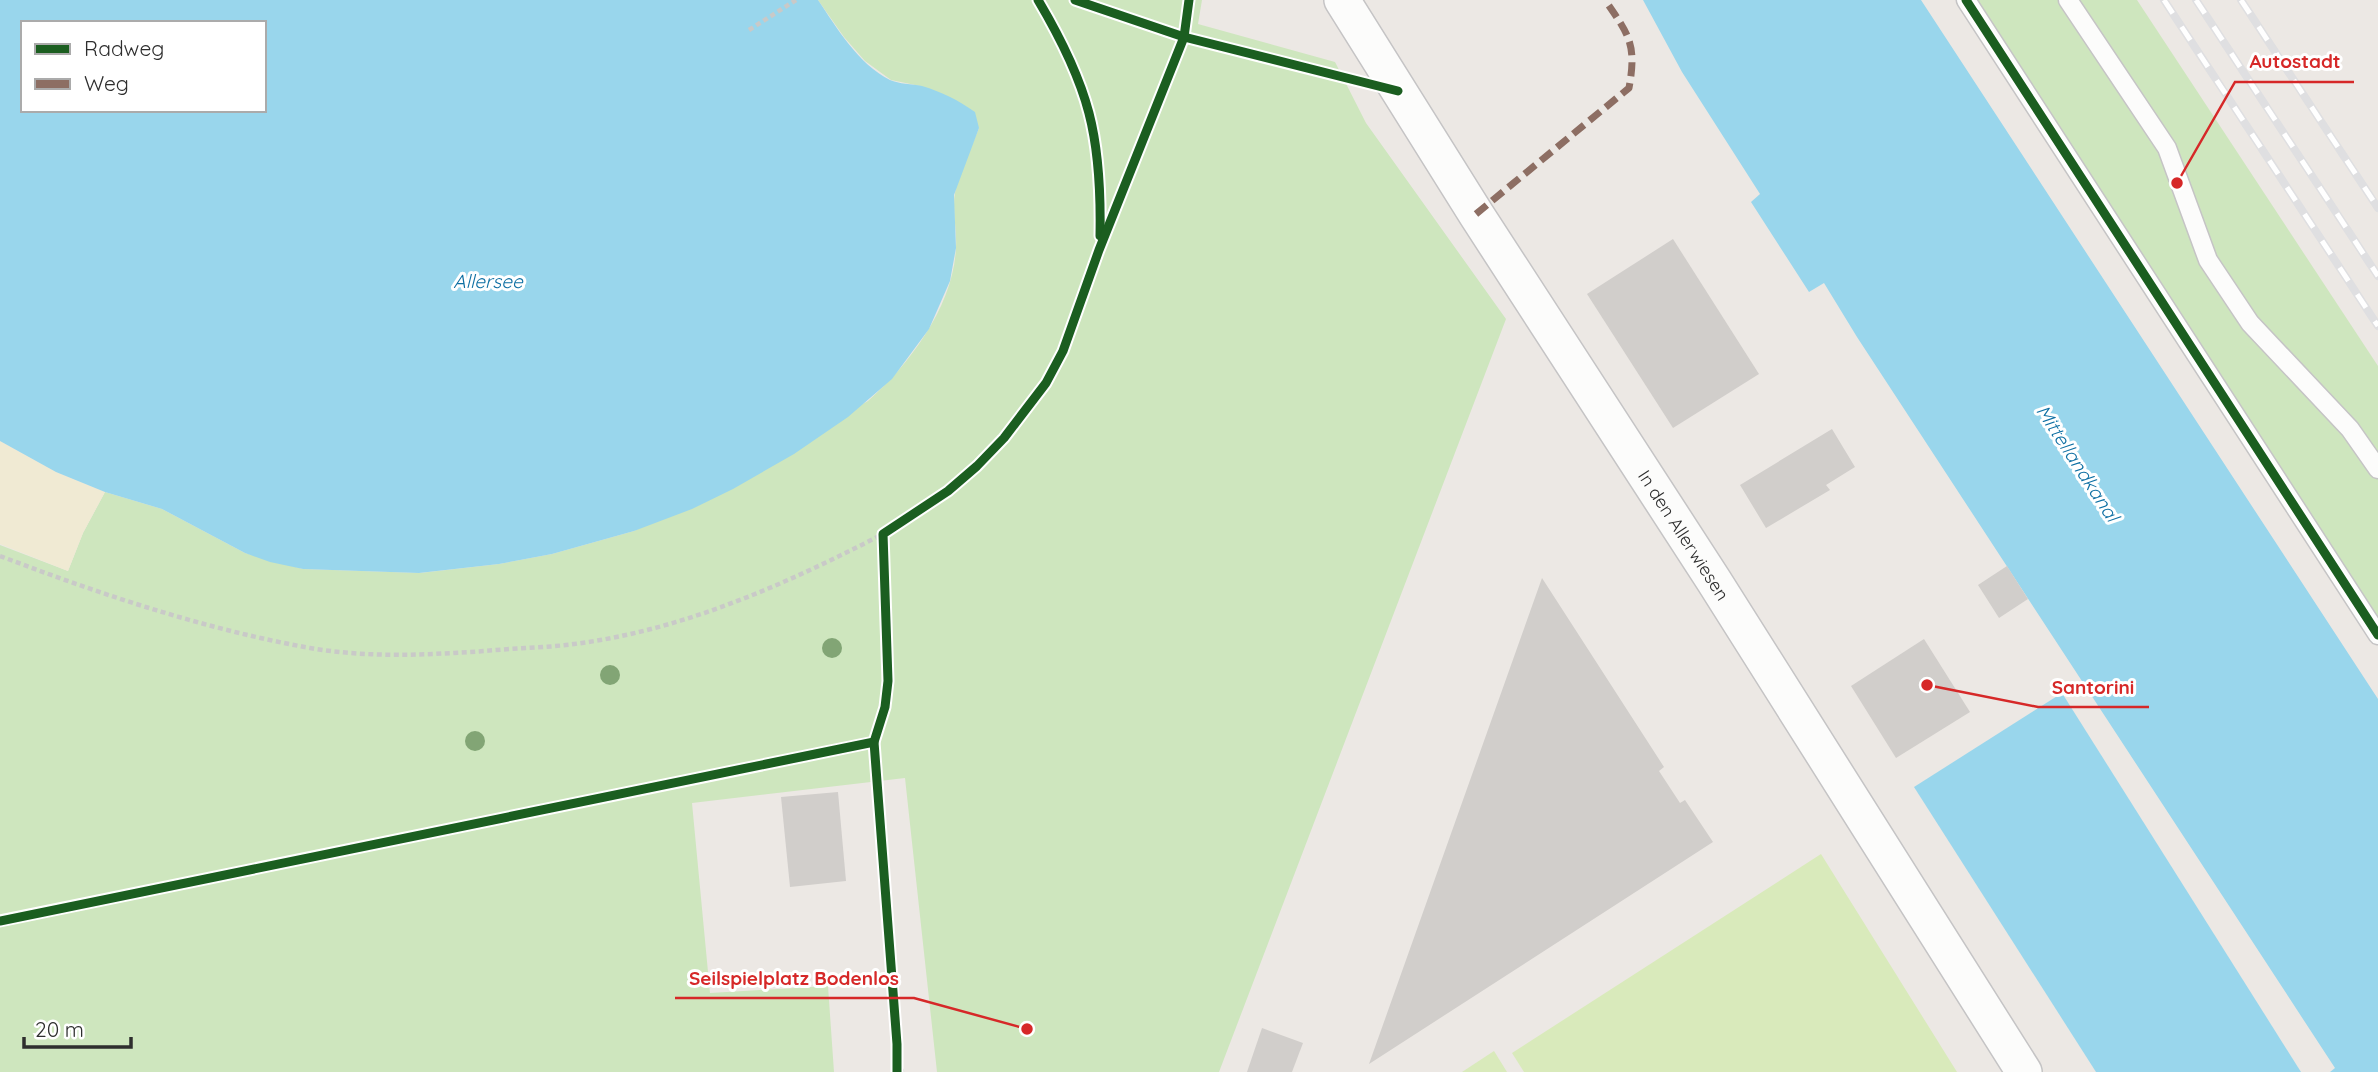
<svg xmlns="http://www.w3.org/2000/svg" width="2378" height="1072" font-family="Quicksand,sans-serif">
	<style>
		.green { fill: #cee6be }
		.sand { fill: #f0ead3 }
		.pitch { fill: #d9eabb }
		.water { fill: #99d6ec; fill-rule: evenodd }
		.building { fill: #d1cecb }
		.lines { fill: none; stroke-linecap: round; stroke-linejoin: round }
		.service-casing { stroke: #c5c4c5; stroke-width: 21 }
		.minor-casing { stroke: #c5c4c5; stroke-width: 38 }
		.path { stroke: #c9c9c8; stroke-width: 4.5; stroke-dasharray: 5 3.5; stroke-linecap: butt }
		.service { stroke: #fcfcfb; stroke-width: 18 }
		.minor { stroke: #fcfcfb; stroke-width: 35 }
		.rail-casing { stroke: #dfdfe1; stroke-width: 8 }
		.rail { stroke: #fff; stroke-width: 5; stroke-dasharray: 16; stroke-linecap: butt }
		.quiet { stroke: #8d6e63; stroke-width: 7; stroke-dasharray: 14 7; stroke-linecap: butt }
		.cycleway-casing { stroke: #fff; stroke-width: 13 }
		.cycleway { stroke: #1b5e20; stroke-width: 9 }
		.tree { fill: #82a575 }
		.labels { text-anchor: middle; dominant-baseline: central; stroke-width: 6; stroke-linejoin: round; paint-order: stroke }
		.street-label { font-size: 18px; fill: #2e2e2e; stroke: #fff }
		.water-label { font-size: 19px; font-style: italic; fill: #0d6fa3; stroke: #fff }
		.leader { fill: none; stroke: #d62828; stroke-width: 2.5 }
		.callout-dot { fill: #d62828; stroke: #fff; stroke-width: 2.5 }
		.callout-label { font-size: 19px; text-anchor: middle; font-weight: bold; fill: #d62828; stroke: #fff; stroke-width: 6; stroke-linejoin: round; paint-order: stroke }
	</style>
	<rect width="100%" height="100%" fill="#ece8e4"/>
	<g class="green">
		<path d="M818 0H1202L1198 24 1335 62 1366 123 1506 319 1219 1072H937L905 778 692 803 710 993 828 986 834 1072H0V545L68 571 83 533 105 492 162 509 245 553 303 569 420 573 499 564 552 554 634 531 868 401C910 364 954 305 956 247 957 229 952 210 955 193 958 171 971 149 979 128L920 86 891 80 865 61 844 37Z"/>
		<polygon points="1977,0 2137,0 2378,366 2378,617"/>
	</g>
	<polygon class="sand" points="0,441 56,472 105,492 83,533 68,571 0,544"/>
	<g class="pitch">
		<polygon points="1821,854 1957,1072 1524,1072 1512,1053"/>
		<polygon points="1494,1051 1507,1072 1462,1072"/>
	</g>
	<g class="water">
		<path d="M0 0H818C837 28 858 64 890 80 899 84 912 84 922 86 942 92 958 100 975 112L979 128 954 195 956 248 950 281 929 329 892 379 848 417 794 454 733 489 692 509 634 531 552 554 499 564 419 573 303 569 270 562 245 553 162 509 105 492 56 472 0 441ZM23 23H264V110H23Z"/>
		<polygon points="1643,0 1921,0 2378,699 2378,1072 2330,1072 2335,1068 1857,337 1824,283 1809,292 1751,202 1760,194 1682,72"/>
		<polygon points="2062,693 2301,1072 2096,1072 1914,787"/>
	</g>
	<g class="building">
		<polygon points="1673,239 1759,374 1673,428 1587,294"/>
		<polygon points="1832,429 1855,467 1826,485 1830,490 1766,528 1740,485"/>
		<polygon points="2007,566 2028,599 1999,618 1978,585"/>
		<polygon points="1542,578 1664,767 1659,771 1680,803 1685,800 1713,842 1369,1064"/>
		<polygon points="1924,639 1970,712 1896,758 1851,686"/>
		<polygon points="838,792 846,881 790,887 781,797"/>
		<polygon points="1262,1028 1303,1043 1292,1072 1247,1072"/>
	</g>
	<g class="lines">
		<g class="service-casing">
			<g id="service">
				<polyline points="1966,0 2378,635"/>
				<polyline points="2068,0 2167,148 2208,260 2250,323 2350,429 2378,469"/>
			</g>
		</g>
		<g class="minor-casing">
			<g id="minor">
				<path id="s1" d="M1342 0 1476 214 1714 581 2024 1072"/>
			</g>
		</g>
		<g class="path">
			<polyline points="749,30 796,0"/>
			<path d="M0 556C100 594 204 629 310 648 368 658 426 655 485 651 514 648 545 648 574 644 684 630 786 584 883 534"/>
			<polyline points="897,1044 902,1072"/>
		</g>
		<use href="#service" class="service"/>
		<use href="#minor" class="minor"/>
		<g class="rail-casing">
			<g id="rail">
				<polyline points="2164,0 2378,326"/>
				<polyline points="2196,0 2378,276"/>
				<polyline points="2241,0 2378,208"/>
			</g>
		</g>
		<use href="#rail" class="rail"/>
		<path class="quiet" d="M1476 214 1629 88C1637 44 1629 35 1605 0"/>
		<g class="cycleway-casing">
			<g id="cycleway">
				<path d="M1038 0C1089 86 1102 136 1100 236"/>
				<polyline points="1075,0 1184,37 1398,91"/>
				<polyline points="1966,0 2378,635"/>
				<polyline points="0,921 874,742"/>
				<polyline points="897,1072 897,1044 874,742 885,707 888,681 883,534 948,491 977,466 1004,438 1046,383 1063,351 1099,250 1184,37 1189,0"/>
			</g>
		</g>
		<use href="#cycleway" class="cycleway"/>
	</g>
	<g class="tree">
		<circle cx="832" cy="648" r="10"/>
		<circle cx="610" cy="675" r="10"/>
		<circle cx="475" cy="741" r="10"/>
	</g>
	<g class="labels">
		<g class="street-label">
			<text stroke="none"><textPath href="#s1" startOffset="635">In den Allerwiesen</textPath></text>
		</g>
		<g class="water-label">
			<text x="488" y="281">Allersee</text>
			<text transform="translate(2078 463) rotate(57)">Mittellandkanal</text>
		</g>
	</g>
	<path class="leader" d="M2177 183L2235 82H2354M1927 685L2038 707H2149M1027 1029L914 998H675"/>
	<g class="callout-dot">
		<circle cx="2177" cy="183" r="7"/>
		<circle cx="1927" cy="685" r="7"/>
		<circle cx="1027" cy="1029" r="7"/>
	</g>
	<g class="callout-label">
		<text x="2295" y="68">Autostadt</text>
		<text x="2093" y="694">Santorini</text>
		<text x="794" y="985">Seilspielplatz Bodenlos</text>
	</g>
	<rect x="21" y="21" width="245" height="91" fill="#ffffff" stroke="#ababab" stroke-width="2"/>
	<rect x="35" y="44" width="35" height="10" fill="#1b5e20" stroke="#ababab" stroke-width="2"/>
	<text x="84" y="56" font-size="21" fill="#2e2e2e">Radweg</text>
	<rect x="35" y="79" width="35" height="10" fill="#8d6e63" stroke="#ababab" stroke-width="2"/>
	<text x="84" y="91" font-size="21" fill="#2e2e2e">Weg</text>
	<path d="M24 1037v10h107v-10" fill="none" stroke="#2e2e2e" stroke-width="3.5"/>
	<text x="35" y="1037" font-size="21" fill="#2e2e2e" stroke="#ffffff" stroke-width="5" paint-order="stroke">20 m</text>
</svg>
